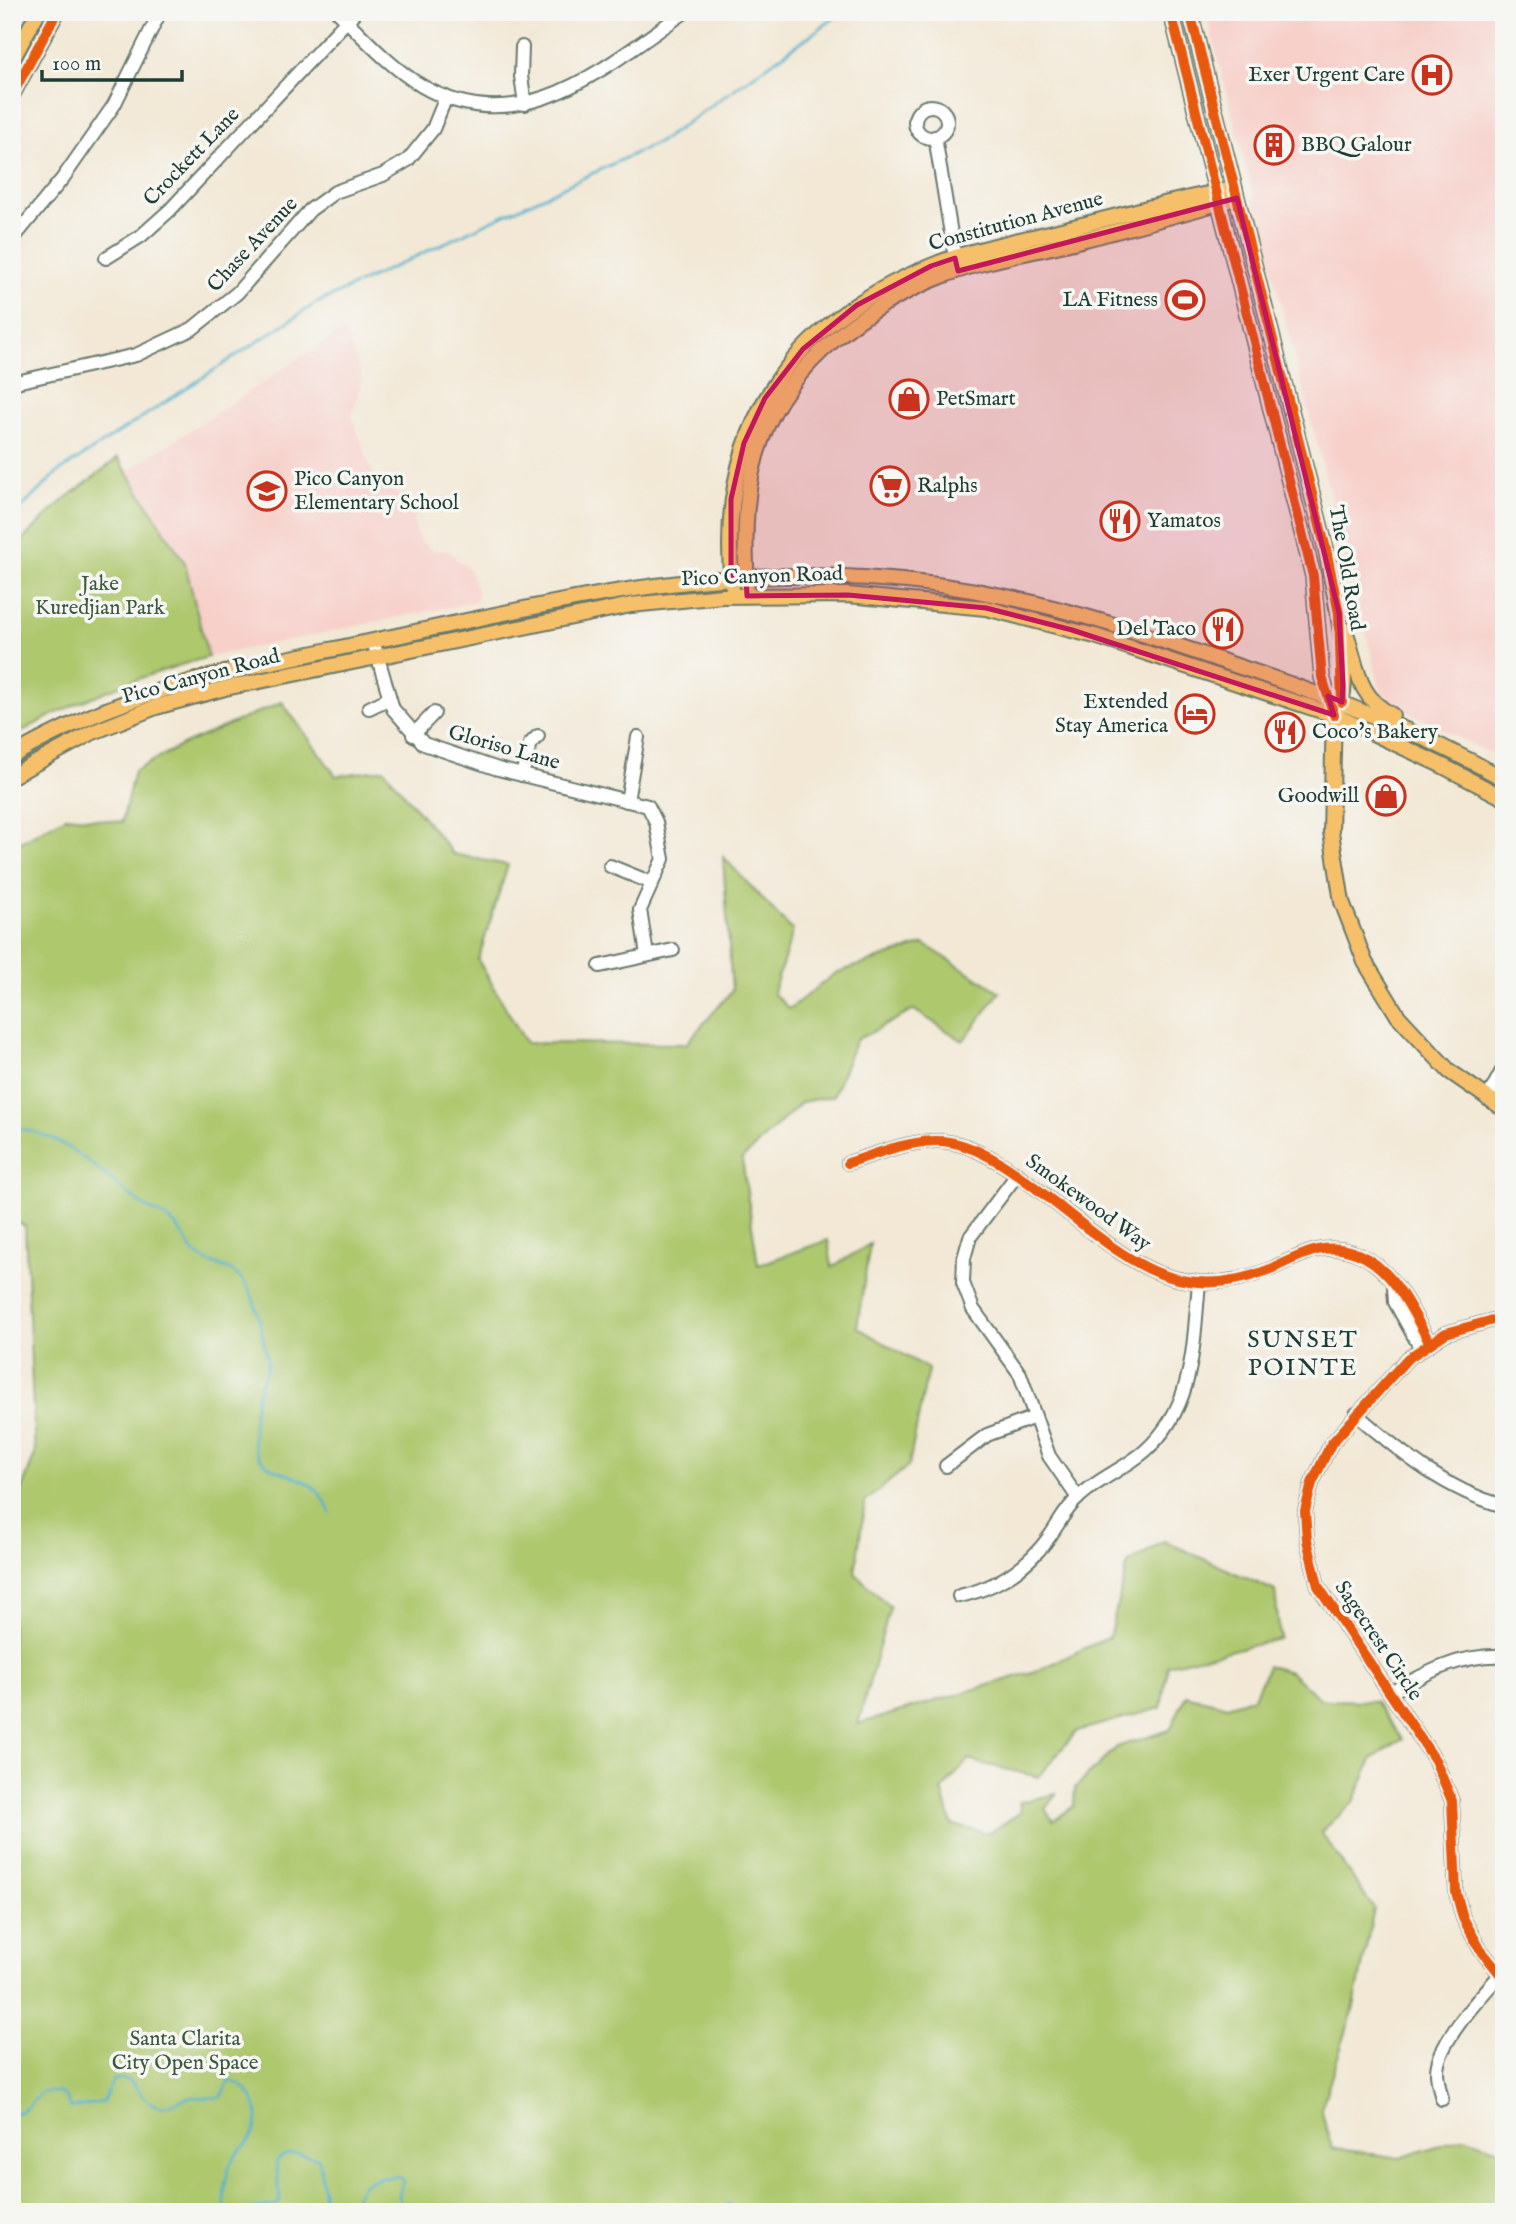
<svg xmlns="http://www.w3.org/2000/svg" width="1516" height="2224" font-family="'IM FELL English',serif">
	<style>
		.built { fill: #f7d0ca }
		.green { fill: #aec86e; stroke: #668251; stroke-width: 2 }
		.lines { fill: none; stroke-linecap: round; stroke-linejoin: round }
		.stream { stroke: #4db0cc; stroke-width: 2.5 }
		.minor-casing { stroke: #69796c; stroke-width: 16 }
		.major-casing { stroke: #69796c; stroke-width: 18 }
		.minor { stroke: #fff; stroke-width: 12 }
		.major { stroke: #f6c06b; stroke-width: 14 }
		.cycleway-casing { stroke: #f6f6f2; stroke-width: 15 }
		.cycleway { stroke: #e8590c; stroke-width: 10 }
		.marked { fill: #c2185b; fill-opacity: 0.2; stroke: #c2185b; stroke-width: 5; stroke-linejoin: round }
		.labels { text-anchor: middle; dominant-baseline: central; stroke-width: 7; stroke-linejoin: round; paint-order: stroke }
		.poi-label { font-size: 21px; fill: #1f3d34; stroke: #f6f6f2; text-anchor: start }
		.street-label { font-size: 21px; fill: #1f3d34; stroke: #f6f6f2 }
		.park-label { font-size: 21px; fill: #3c5940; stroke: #f6f6f2 }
		.quarter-label { font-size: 24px; letter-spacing: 2px; fill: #1f3d34; stroke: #f6f6f2 }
	</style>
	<rect width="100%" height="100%" fill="#f6f6f2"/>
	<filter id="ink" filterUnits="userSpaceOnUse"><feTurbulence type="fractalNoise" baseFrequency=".0143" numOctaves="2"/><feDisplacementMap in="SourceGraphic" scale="14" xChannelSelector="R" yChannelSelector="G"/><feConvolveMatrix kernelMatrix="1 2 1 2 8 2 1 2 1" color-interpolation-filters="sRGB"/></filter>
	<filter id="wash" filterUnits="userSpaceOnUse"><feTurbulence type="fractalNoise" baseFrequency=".00686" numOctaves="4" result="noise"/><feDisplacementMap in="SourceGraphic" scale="28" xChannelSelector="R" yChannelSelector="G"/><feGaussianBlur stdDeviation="1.57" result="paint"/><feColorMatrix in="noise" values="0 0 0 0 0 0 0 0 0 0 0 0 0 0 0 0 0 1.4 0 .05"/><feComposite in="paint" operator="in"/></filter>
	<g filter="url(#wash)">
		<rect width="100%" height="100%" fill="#f2e8d5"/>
		<g class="built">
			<polygon points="1206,12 1504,12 1504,760 1383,700"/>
			<polygon points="346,332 362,378 352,416 373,475 419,507 413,521 420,541 432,550 449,551 468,568 477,589 477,601 208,657 185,563 127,475 128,471 337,334"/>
		</g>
		<g class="green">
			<path d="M118 458 185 563 208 657C139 676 75 700 12 737V550L59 504Z"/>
			<polygon points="282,702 336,776 384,769 453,854 508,865 478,960 526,1043 686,1044 732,991 723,857 793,931 773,993 789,1009 836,973 924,944 1000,992 963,1041 914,1010 856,1040 833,1096 802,1102 742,1159 758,1265 828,1240 832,1267 870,1244 857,1327 928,1369 909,1465 865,1502 855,1573 890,1607 858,1724 1039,1670 1109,1637 1128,1564 1164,1541 1275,1591 1280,1639 1168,1665 1161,1708 1077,1731 1038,1777 968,1760 942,1790 952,1825 989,1833 1021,1812 1019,1802 1056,1794 1045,1809 1053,1821 1074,1806 1075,1788 1117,1747 1170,1730 1186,1695 1227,1706 1254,1697 1268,1666 1290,1672 1321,1700 1374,1701 1402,1739 1372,1759 1354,1802 1321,1832 1374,1909 1353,2011 1321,2109 1332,2148 1400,2158 1465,2137 1504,2151 1504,2212 12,2212 12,1515 35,1454 25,1226 12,1220 12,847 67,816 122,822 134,771 182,745"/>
		</g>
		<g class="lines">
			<g class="stream">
				<polyline points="12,517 57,473 315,304 661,141 843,12"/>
				<path d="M12 1128C66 1132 101 1175 143 1205 153 1212 165 1216 174 1224 182 1232 186 1242 192 1250 206 1268 232 1261 248 1288 259 1307 262 1333 266 1354 270 1368 263 1376 259 1389 254 1402 250 1440 256 1452 272 1483 315 1466 330 1513"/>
				<path d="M12 2115 27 2108 42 2092H59L67 2098 69 2107 73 2108 103 2102 113 2080C138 2073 137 2100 157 2106 168 2109 178 2100 189 2098 199 2096 210 2099 221 2097L229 2081C254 2084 265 2117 251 2138 247 2146 237 2151 233 2159 227 2170 219 2203 229 2212"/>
				<polyline points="728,2203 736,2212"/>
				<path d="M240 2212 276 2205 280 2201 276 2162C286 2149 306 2154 319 2159 323 2174 321 2202 329 2212"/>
				<path d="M345 2212C355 2206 354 2196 360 2188 368 2177 387 2178 399 2176L403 2180 399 2196 403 2212"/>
			</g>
		</g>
	</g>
	<g filter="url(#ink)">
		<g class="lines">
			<g class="minor-casing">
				<g id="minor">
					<path d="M338 12C364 38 390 67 422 86 521 144 606 66 685 12"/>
					<polyline points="522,47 521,76 525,104"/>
					<circle cx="931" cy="122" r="16"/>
					<polyline points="935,137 956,264"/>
					<polyline points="12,240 63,178 114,105 160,12"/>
					<polyline points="106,258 141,236 170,210 355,12"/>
					<polyline points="12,383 136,355 192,329 237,293 310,210 335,192 383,175 408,160 433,129 446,97"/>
					<polyline points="373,641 393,709 424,744 498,769 648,806 656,822 663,859 640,910 647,955"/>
					<polyline points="369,708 388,699"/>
					<polyline points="413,735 434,713"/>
					<polyline points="522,775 530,744 538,736"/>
					<polyline points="627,801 638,737"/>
					<polyline points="610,866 652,883"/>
					<polyline points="600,966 673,950"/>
					<polyline points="1487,1099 1504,1067"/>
					<path d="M848 1163C876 1154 905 1142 935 1141 1009 1139 1093 1255 1170 1277 1204 1287 1240 1282 1273 1268 1302 1255 1325 1240 1358 1254 1393 1268 1412 1310 1429 1342"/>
					<polyline points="1016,1176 970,1237 964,1258 963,1283 973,1309 1020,1374 1049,1456 1078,1498"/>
					<polyline points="1394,1287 1395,1302 1420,1347"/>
					<polyline points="1504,1317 1446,1333 1407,1359 1331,1444 1312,1483 1305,1511 1307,1540 1318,1586 1435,1760 1452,1801 1456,1892 1463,1918 1480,1949 1504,1979"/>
					<path d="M1356 1414C1401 1453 1445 1490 1504 1506"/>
					<polyline points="946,1466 987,1435 1035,1417"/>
					<path d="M959 1596C997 1588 1027 1568 1050 1536 1059 1523 1067 1507 1079 1497 1098 1479 1124 1469 1145 1451 1195 1407 1193 1344 1199 1283"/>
					<path d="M1390 1693C1427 1672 1461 1654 1504 1656"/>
					<path d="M1442 2099C1440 2090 1437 2081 1437 2072 1437 2043 1481 1996 1500 1975"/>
				</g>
			</g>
			<g class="major-casing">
				<g id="major">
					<polyline points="1171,12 1313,576 1322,677 1334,715 1331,832 1342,902 1365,962 1398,1016 1449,1071 1504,1109"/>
					<path d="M1190 12 1326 549C1332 579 1355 684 1338 708"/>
					<polyline points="12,60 38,12"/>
					<polyline points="12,95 57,12"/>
					<path d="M747 584C744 535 744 485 762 438 790 362 869 304 942 276 986 259 1035 252 1081 240 1130 228 1179 214 1229 200"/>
					<path d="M732 585C717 430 787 324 931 266 975 248 1024 240 1069 228 1124 215 1179 198 1235 189"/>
					<path d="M1345 630C1357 664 1356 697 1392 715"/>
					<path d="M12 756C134 684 247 668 382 639 493 616 606 588 720 579 813 572 915 577 1007 597 1084 613 1158 639 1231 664 1325 695 1417 730 1504 779"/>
					<polyline points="12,776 91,733 156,707 225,688 631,605 722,596 848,595 986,608 1095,636 1334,715 1441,765 1504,798"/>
				</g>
			</g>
			<use href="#minor" class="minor"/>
			<use href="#major" class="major"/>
			<g class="cycleway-casing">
				<g id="cycleway">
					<polyline points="1171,12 1313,576 1322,677 1334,715"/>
					<polyline points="1190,12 1326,549 1339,613 1342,702"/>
					<polyline points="12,95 57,12"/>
					<path d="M848 1163C876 1154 905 1142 935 1141 1009 1139 1093 1255 1170 1277 1204 1287 1240 1282 1273 1268 1302 1255 1325 1240 1358 1254 1393 1268 1412 1310 1429 1342"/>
					<polyline points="1504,1317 1446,1333 1407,1359 1331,1444 1312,1483 1305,1511 1307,1540 1318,1586 1435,1760 1452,1801 1456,1892 1463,1918 1480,1949 1504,1979"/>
				</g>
			</g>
			<use href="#cycleway" class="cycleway"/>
		</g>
	</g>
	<path class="marked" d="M1237 198 1339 613 1343 686 1342 702 1328 696 1334 715 1072 630 986 608 848 595 747 596 746 578 731 579V499L744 443 765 398 803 349 857 305 931 266 955 258 958 271Z"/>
	<defs>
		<g id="hospital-ring" transform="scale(2.0125)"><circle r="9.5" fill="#f6f6f2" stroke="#c8321e" stroke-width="1.5"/><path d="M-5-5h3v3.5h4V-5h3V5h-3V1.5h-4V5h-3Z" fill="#c8321e"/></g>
		<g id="building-ring" transform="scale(2.0125)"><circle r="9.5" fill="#f6f6f2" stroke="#c8321e" stroke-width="1.5"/><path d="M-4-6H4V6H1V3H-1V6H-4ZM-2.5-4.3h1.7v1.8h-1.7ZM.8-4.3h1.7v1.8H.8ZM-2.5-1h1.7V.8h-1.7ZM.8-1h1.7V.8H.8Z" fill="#c8321e"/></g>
		<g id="stadium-ring" transform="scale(2.0125)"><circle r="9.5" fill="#f6f6f2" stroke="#c8321e" stroke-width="1.5"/><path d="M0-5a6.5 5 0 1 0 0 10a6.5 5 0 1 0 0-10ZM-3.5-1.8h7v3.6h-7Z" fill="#c8321e"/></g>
		<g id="shop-ring" transform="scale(2.0125)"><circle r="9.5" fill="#f6f6f2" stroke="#c8321e" stroke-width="1.5"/><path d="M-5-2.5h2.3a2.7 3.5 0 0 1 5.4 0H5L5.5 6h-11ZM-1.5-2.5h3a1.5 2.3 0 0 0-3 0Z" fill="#c8321e"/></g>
		<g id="supermarket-ring" transform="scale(2.0125)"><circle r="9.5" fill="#f6f6f2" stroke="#c8321e" stroke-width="1.5"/><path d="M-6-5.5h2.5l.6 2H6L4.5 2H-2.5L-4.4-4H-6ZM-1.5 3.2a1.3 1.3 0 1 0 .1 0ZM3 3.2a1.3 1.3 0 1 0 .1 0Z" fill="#c8321e"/></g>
		<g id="school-ring" transform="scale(2.0125)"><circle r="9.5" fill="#f6f6f2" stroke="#c8321e" stroke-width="1.5"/><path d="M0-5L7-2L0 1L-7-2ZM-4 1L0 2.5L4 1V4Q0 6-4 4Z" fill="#c8321e"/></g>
		<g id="restaurant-ring" transform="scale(2.0125)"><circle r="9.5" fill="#f6f6f2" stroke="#c8321e" stroke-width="1.5"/><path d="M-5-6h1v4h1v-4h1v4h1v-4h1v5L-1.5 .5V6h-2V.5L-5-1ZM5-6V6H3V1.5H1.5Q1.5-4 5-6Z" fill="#c8321e"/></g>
		<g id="hotel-ring" transform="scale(2.0125)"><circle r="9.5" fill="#f6f6f2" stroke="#c8321e" stroke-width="1.5"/><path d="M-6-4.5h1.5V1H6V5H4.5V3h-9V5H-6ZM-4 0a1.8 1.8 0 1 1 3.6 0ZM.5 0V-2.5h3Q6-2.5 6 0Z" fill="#c8321e"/></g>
	</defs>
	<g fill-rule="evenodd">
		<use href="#hospital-ring" x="1432" y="75"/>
		<use href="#building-ring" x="1274" y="145"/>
		<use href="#stadium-ring" x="1185" y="300"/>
		<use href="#shop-ring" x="909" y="399"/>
		<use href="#supermarket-ring" x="890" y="486"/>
		<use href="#school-ring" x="267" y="491"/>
		<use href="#restaurant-ring" x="1120" y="521"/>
		<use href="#restaurant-ring" x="1223" y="629"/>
		<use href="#hotel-ring" x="1195" y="714"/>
		<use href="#restaurant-ring" x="1285" y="732"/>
		<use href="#shop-ring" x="1386" y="796"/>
	</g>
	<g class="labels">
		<g class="poi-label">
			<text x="1405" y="75" text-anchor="end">Exer Urgent Care</text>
			<text x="1301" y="145">BBQ Galour</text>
			<text x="1158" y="300" text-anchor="end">LA Fitness</text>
			<text x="936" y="399">PetSmart</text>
			<text x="294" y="479">Pico Canyon<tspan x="294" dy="24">Elementary School</tspan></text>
			<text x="917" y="486">Ralphs</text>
			<text x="1147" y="521">Yamatos</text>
			<text x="1196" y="629" text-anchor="end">Del Taco</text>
			<text x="1168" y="702" text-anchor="end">Extended<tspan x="1168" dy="24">Stay America</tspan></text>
			<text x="1312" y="732">Coco's Bakery</text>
			<text x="1359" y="796" text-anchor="end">Goodwill</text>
		</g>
		<g class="street-label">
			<text transform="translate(192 157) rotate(-46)">Crockett Lane</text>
			<text transform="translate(1016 222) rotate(-15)">Constitution Avenue</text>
			<text transform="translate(253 245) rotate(-47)">Chase Avenue</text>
			<text transform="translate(1346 568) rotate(80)">The Old Road</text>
			<text transform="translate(762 577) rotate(-2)">Pico Canyon Road</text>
			<text transform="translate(201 677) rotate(-15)">Pico Canyon Road</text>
			<text transform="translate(504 748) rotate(16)">Gloriso Lane</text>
			<text transform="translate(1088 1203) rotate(36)">Smokewood Way</text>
			<text transform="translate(1378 1641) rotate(56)">Sagecrest Circle</text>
		</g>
		<g class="park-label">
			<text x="100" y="584">Jake<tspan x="100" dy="24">Kuredjian Park</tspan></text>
			<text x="185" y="2039">Santa Clarita<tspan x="185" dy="24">City Open Space</tspan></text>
		</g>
		<g class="quarter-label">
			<text x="1303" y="1340">SUNSET<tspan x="1303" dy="28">POINTE</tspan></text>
		</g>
	</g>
	<rect width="1516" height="2224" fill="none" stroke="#f6f6f2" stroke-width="42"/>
	<path d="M42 70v10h140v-10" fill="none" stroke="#1f3d34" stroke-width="3.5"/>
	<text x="52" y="70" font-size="21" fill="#1f3d34" stroke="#f6f6f2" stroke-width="5" paint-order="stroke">100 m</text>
</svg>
